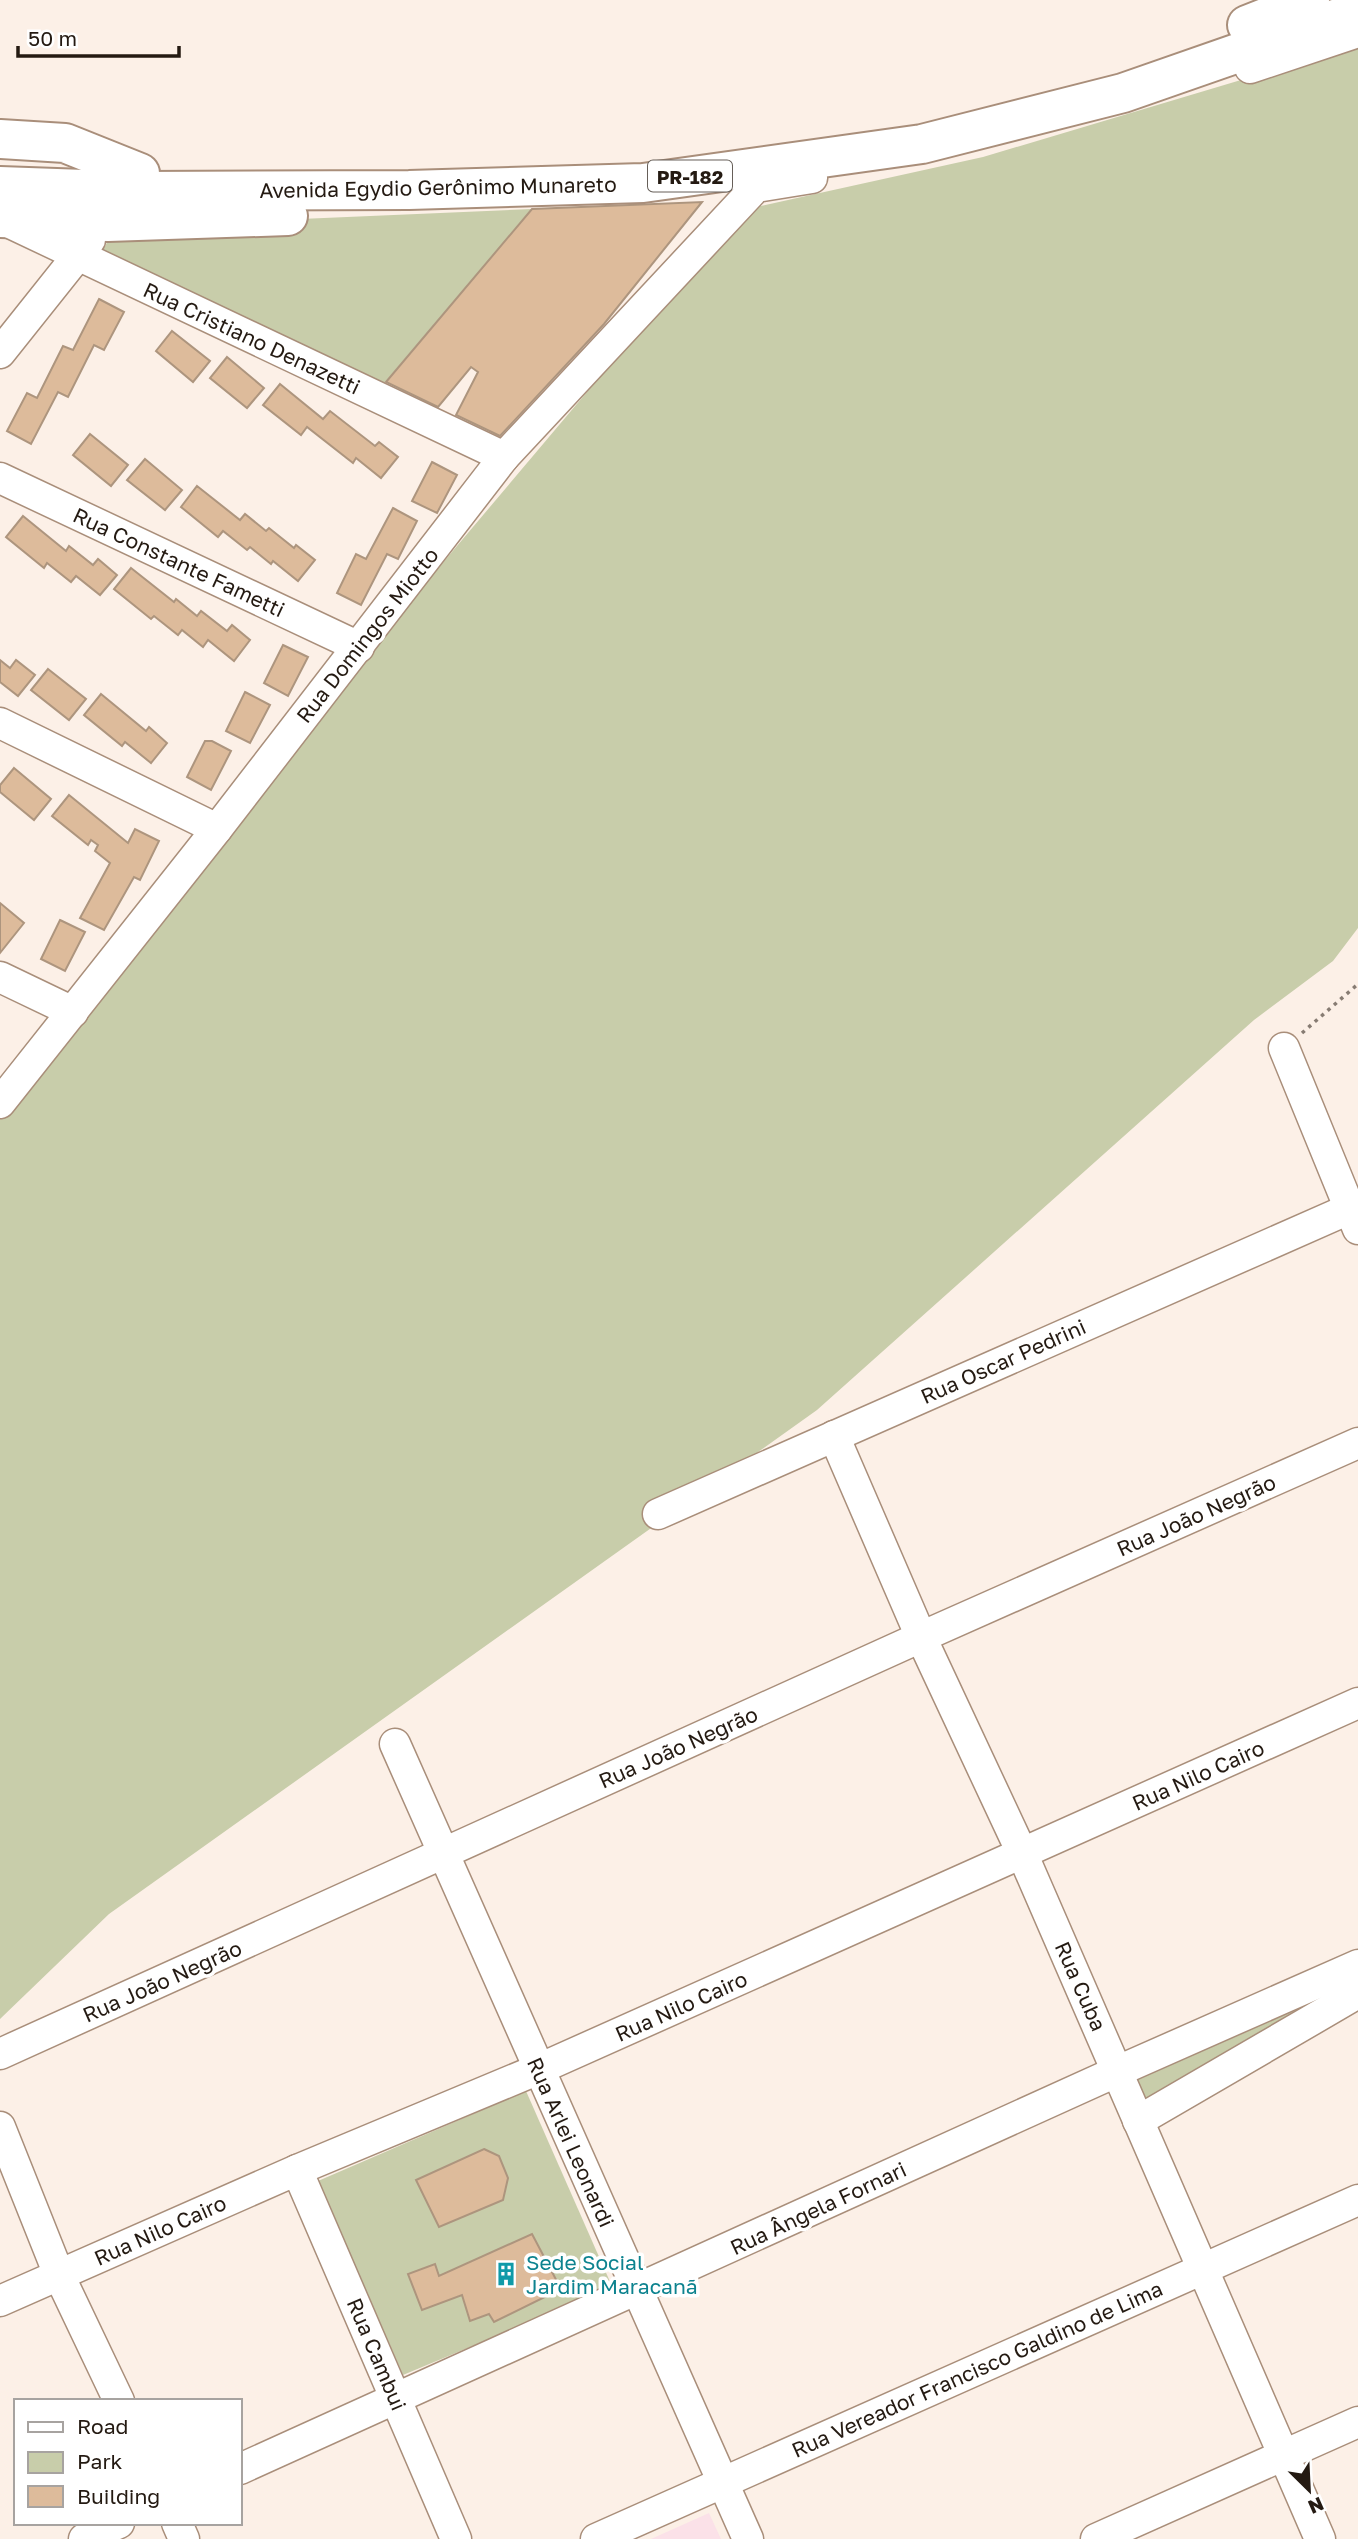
<svg xmlns="http://www.w3.org/2000/svg" width="1358" height="2539" font-family="'Golos Text',sans-serif">
	<style>
		.education { fill: #fbe1e8 }
		.green { fill: #c8cdaa }
		.building { fill: #ddbb9b; stroke: #ad957e; stroke-width: 2 }
		.lines { fill: none; stroke-linecap: round; stroke-linejoin: round }
		.minor-casing { stroke: #a98e7a; stroke-width: 33 }
		.major-casing { stroke: #a98e7a; stroke-width: 42 }
		.path { stroke: #877c73; stroke-width: 3.5; stroke-dasharray: 3.5 5; stroke-linecap: butt }
		.minor { stroke: #fff; stroke-width: 30 }
		.major { stroke: #fff; stroke-width: 38 }
		.labels { text-anchor: middle; dominant-baseline: central; stroke-width: 7; stroke-linejoin: round; paint-order: stroke }
		.shield { fill: #fff; stroke: #665f59; stroke-width: 2 }
		.shield-label { font-size: 19px; font-weight: bold; fill: #241a12 }
		.street-label { font-size: 21px; fill: #241a12; stroke: #fff }
		.culture-label { font-size: 21px; fill: #0d838f; stroke: #fff; text-anchor: start }
	</style>
	<rect width="100%" height="100%" fill="#fcf0e7"/>
	<polygon class="education" points="709,2513 721,2539 651,2539"/>
	<g class="green">
		<polygon points="1358,41 1358,928 1333,961 1254,1020 817,1410 109,1914 0,2019 0,1106 218,829 728,225 752,208 983,157 1251,77"/>
		<polygon points="532,209 381,387 101,253 116,227"/>
		<polygon points="1321,1999 1149,2107 1137,2079"/>
		<polygon points="526,2091 611,2284 575,2303 403,2375 318,2181"/>
	</g>
	<g class="building">
		<polygon points="702,202 604,324 500,436 456,415 478,372 471,367 438,407 386,382 532,209"/>
		<polygon points="99,299 124,312 104,350 94,345 68,397 58,392 31,444 7,431 27,393 37,398 63,346 73,350"/>
		<polygon points="172,331 210,361 193,382 156,351"/>
		<polygon points="227,357 264,388 247,408 210,378"/>
		<polygon points="280,384 323,419 330,411 375,446 379,442 398,457 381,478 356,458 353,463 307,427 301,435 263,405"/>
		<polygon points="90,434 128,465 111,486 73,455"/>
		<polygon points="145,459 182,490 165,510 127,480"/>
		<polygon points="432,462 457,475 437,513 412,501"/>
		<polygon points="197,486 240,520 245,514 266,531 269,528 294,548 296,545 315,560 298,581 273,561 271,564 250,547 247,550 223,531 218,537 181,507"/>
		<polygon points="393,508 417,521 398,559 387,554 361,605 337,593 356,554 366,559"/>
		<polygon points="23,516 66,551 69,546 93,565 98,559 117,575 100,595 76,576 71,582 47,563 44,568 6,537"/>
		<polygon points="131,568 174,602 176,599 197,616 201,611 227,631 232,625 250,640 234,661 208,640 203,647 182,630 178,635 154,616 151,619 114,589"/>
		<polygon points="283,645 308,657 288,696 264,683"/>
		<polygon points="0,660 10,668 16,660 35,675 18,696 0,682"/>
		<polygon points="48,669 86,699 69,720 31,690"/>
		<polygon points="245,692 270,705 250,743 226,731"/>
		<polygon points="101,694 146,731 149,727 167,743 151,763 125,742 122,746 84,715"/>
		<polygon points="205,741 212,741 231,751 211,790 187,777"/>
		<polygon points="14,768 51,799 34,820 0,792 0,785"/>
		<polygon points="69,795 128,843 135,829 159,841 140,880 134,877 104,930 80,918 110,863 95,851 98,845 91,840 88,845 52,816"/>
		<polygon points="0,903 24,923 0,953"/>
		<polygon points="60,920 85,932 65,971 41,959"/>
		<polygon points="484,2149 499,2156 508,2178 503,2200 439,2227 416,2180"/>
		<polygon points="532,2234 561,2289 494,2322 489,2314 470,2321 462,2295 422,2310 408,2274 435,2264 439,2276"/>
	</g>
	<g class="lines">
		<g class="minor-casing">
			<g id="minor">
				<polyline points="1250,68 1358,32"/>
				<polyline points="8,222 504,457"/>
				<polyline points="0,353 90,240"/>
				<polyline points="0,478 359,647"/>
				<polyline points="0,723 217,829"/>
				<polyline points="0,977 73,1012"/>
				<polyline points="1284,1048 1358,1229"/>
				<polyline points="0,1103 217,829 504,457 756,187 812,178"/>
				<polyline points="834,1436 921,1637 1022,1853 1320,2539"/>
				<polyline points="658,1514 1349,1209"/>
				<polyline points="395,1744 748,2539"/>
				<polyline points="0,2054 921,1637 1358,1443"/>
				<polyline points="1138,2121 1358,1993"/>
				<polyline points="0,2127 59,2275 119,2401"/>
				<polyline points="297,2170 456,2539"/>
				<polyline points="0,2301 297,2170 539,2069 1358,1703"/>
				<polyline points="240,2469 1118,2071 1358,1965"/>
				<polyline points="177,2523 184,2539"/>
				<polyline points="84,2539 119,2523"/>
				<polyline points="596,2539 1358,2200"/>
				<polyline points="1096,2539 1358,2422"/>
			</g>
		</g>
		<g class="major-casing">
			<g id="major">
				<polyline points="1247,25 1310,0"/>
				<polyline points="0,139 65,143 140,173"/>
				<polyline points="0,186 141,191 409,190 643,183 922,144 1123,93 1358,11"/>
				<polyline points="0,218 108,222 288,216"/>
			</g>
		</g>
		<polyline class="path" points="1302,1033 1358,984"/>
		<use href="#minor" class="minor"/>
		<use href="#major" class="major"/>
	</g>
	<defs>
		<g id="building-bare" transform="scale(1.89)"><path d="M-4-6H4V6H1V3H-1V6H-4ZM-2.5-4.3h1.7v1.8h-1.7ZM.8-4.3h1.7v1.8H.8ZM-2.5-1h1.7V.8h-1.7ZM.8-1h1.7V.8H.8Z" fill="#0f9aa8" stroke="#fff" stroke-width="2.5" paint-order="stroke"/></g>
	</defs>
	<g fill-rule="evenodd">
		<use href="#building-bare" x="506" y="2274"/>
	</g>
	<g class="labels">
		<rect class="shield" x="648" y="160.5" width="84" height="31" rx="5"/>
		<g class="shield-label">
			<text x="690" y="176">PR-182</text>
		</g>
		<g class="street-label">
			<text transform="translate(438 187) rotate(-1)">Avenida Egydio Gerônimo Munareto</text>
			<text transform="translate(252 338) rotate(25)">Rua Cristiano Denazetti</text>
			<text transform="translate(179 562) rotate(25)">Rua Constante Fametti</text>
			<text transform="translate(367 635) rotate(-52)">Rua Domingos Miotto</text>
			<text transform="translate(1003 1361) rotate(-24)">Rua Oscar Pedrini</text>
			<text transform="translate(1196 1515) rotate(-24)">Rua João Negrão</text>
			<text transform="translate(678 1747) rotate(-24)">Rua João Negrão</text>
			<text transform="translate(1198 1775) rotate(-24)">Rua Nilo Cairo</text>
			<text transform="translate(162 1981) rotate(-24)">Rua João Negrão</text>
			<text transform="translate(1081 1986) rotate(66)">Rua Cuba</text>
			<text transform="translate(681 2006) rotate(-24)">Rua Nilo Cairo</text>
			<text transform="translate(571 2142) rotate(66)">Rua Arlei Leonardi</text>
			<text transform="translate(818 2208) rotate(-25)">Rua Ângela Fornari</text>
			<text transform="translate(160 2230) rotate(-24)">Rua Nilo Cairo</text>
			<text transform="translate(377 2354) rotate(67)">Rua Cambui</text>
			<text transform="translate(977 2369) rotate(-24)">Rua Vereador Francisco Galdino de Lima</text>
		</g>
		<g class="culture-label">
			<text x="526" y="2262">Sede Social<tspan x="526" dy="24">Jardim Maracanã</tspan></text>
		</g>
	</g>
	<rect x="14" y="2399" width="228" height="126" fill="#ffffff" stroke="#a7a3a0" stroke-width="2"/>
	<rect x="28" y="2422" width="35" height="10" fill="#ffffff" stroke="#a7a3a0" stroke-width="2"/>
	<text x="77" y="2434" font-size="21" fill="#241a12">Road</text>
	<rect x="28" y="2452" width="35" height="21" fill="#c8cdaa" stroke="#a7a3a0" stroke-width="2"/>
	<text x="77" y="2469" font-size="21" fill="#241a12">Park</text>
	<rect x="28" y="2486" width="35" height="21" fill="#ddbb9b" stroke="#a7a3a0" stroke-width="2"/>
	<text x="77" y="2504" font-size="21" fill="#241a12">Building</text>
	<g transform="translate(1309 2490) rotate(156)" stroke="#ffffff" stroke-width="5" paint-order="stroke">
	<path d="M0-5L12 26L0 18L-12 26Z" fill="#241a12"/>
	<text y="-10" font-size="19" font-weight="bold" text-anchor="middle" fill="#241a12">N</text>
	</g>
	<path d="M18 46v10h161v-10" fill="none" stroke="#241a12" stroke-width="3.5"/>
	<text x="28" y="46" font-size="21" fill="#241a12" stroke="#ffffff" stroke-width="5" paint-order="stroke">50 m</text>
</svg>
